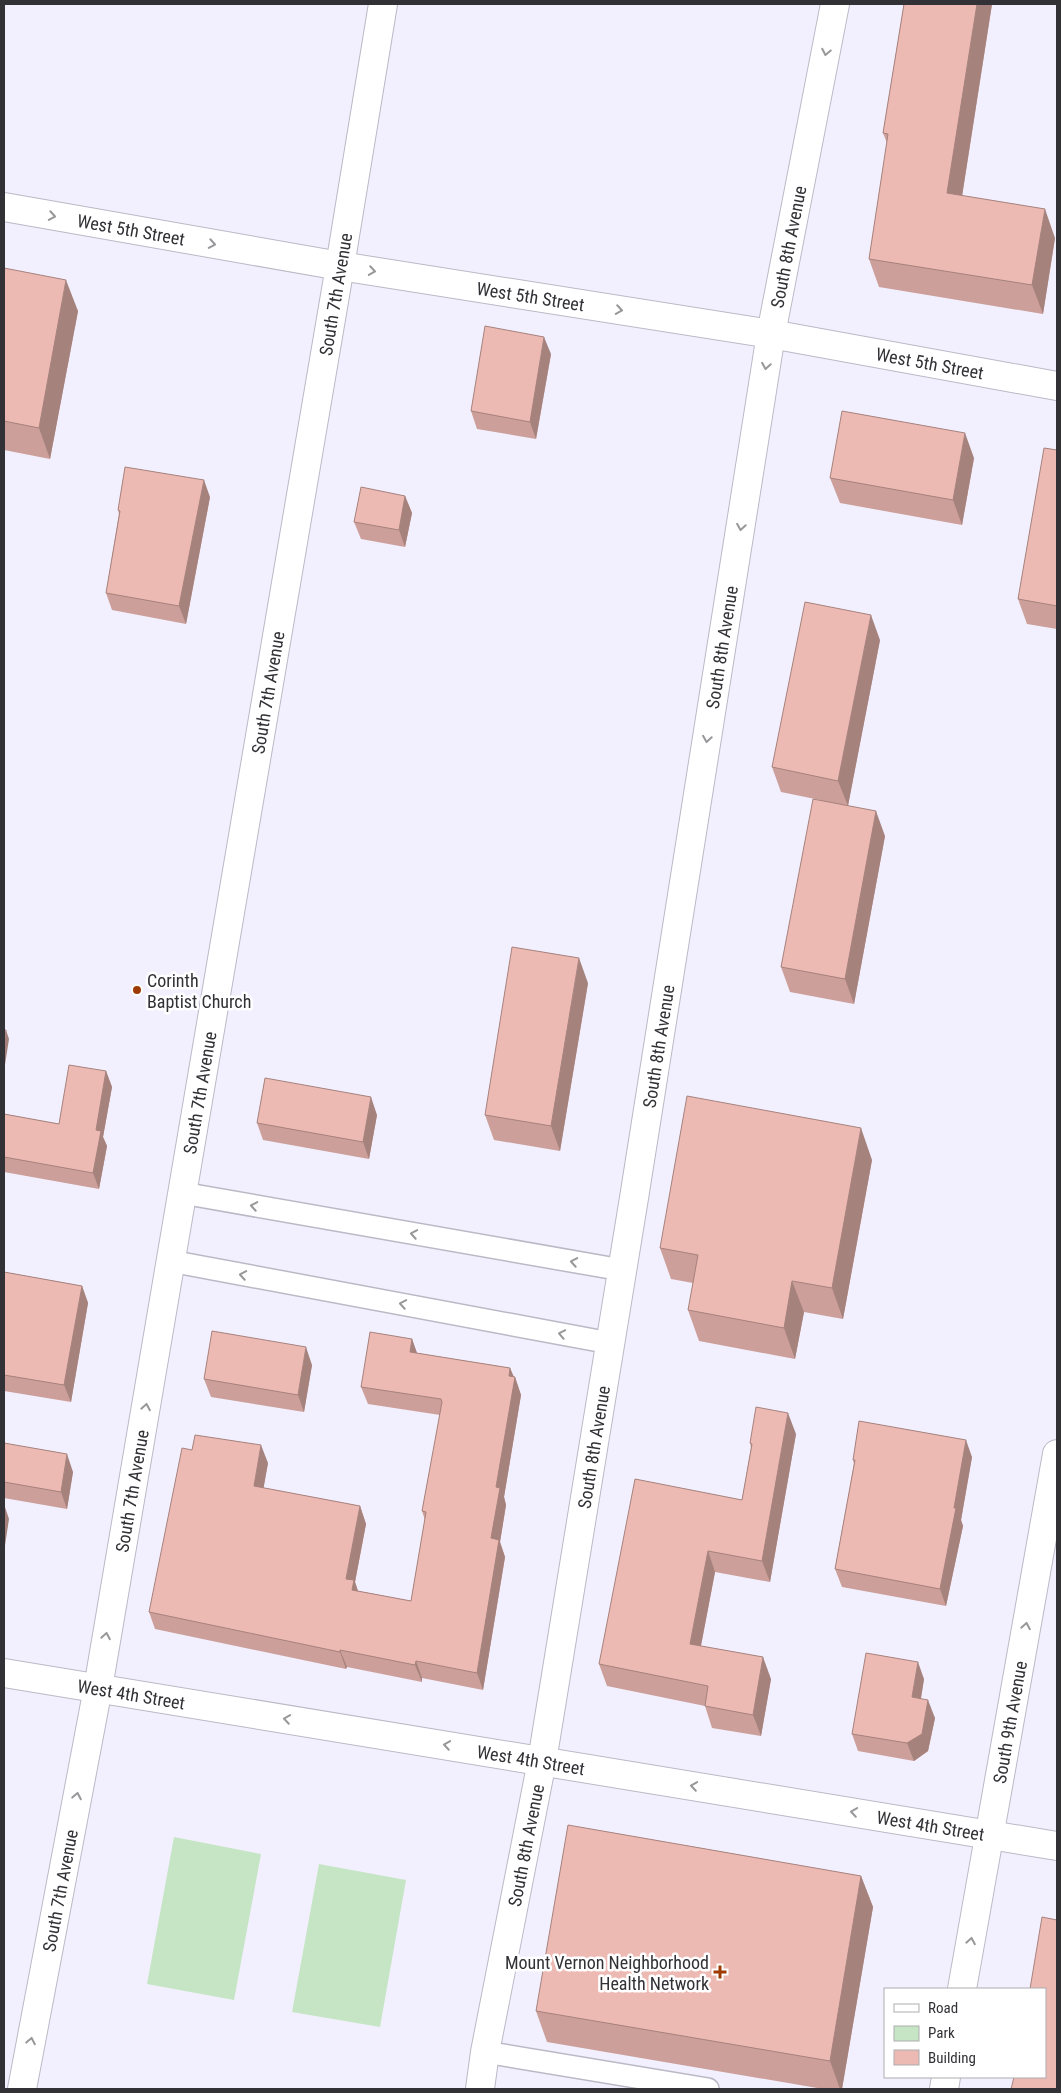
<svg xmlns="http://www.w3.org/2000/svg" width="1061" height="2093" font-family="'Roboto Condensed',sans-serif">
	<style>
		.green { fill: #c6e5c4 }
		.lines { fill: none; stroke-linecap: round; stroke-linejoin: round }
		.service-casing { stroke: #bbb9c6; stroke-width: 24 }
		.minor-casing { stroke: #bbb9c6; stroke-width: 30 }
		.service { stroke: #fff; stroke-width: 21 }
		.minor { stroke: #fff; stroke-width: 28 }
		.wall { fill: #cc9f9a }
		.shaded-wall { fill: #a6827d }
		.building { fill: #edb9b3; stroke: #a6827d }
		.oneway { stroke: #98989a }
		.poi-dot { fill: #9e3a03; stroke: #fff; stroke-width: 2 }
		.labels { text-anchor: middle; dominant-baseline: central; stroke-width: 5; stroke-linejoin: round; paint-order: stroke }
		.street-label { font-size: 18px; fill: #313136; stroke: #fff }
		.poi-label { font-size: 18px; fill: #313136; stroke: #fff; text-anchor: start }
	</style>
	<rect width="100%" height="100%" fill="#f2f0fe"/>
	<g class="green">
		<polygon points="174,1837 261,1854 234,2000 147,1984"/>
		<polygon points="319,1864 406,1880 380,2027 292,2012"/>
	</g>
	<g class="lines">
		<g class="service-casing">
			<g id="service">
				<polyline points="182,1193 622,1270"/>
				<polyline points="170,1261 610,1343"/>
				<polyline points="485,2052 708,2089"/>
			</g>
		</g>
		<g class="minor-casing">
			<g id="minor">
				<path id="s1" d="M4 207 340 266 771 334 1057 386"/>
				<path id="s2" d="M4 1673 1057 1846"/>
				<path id="s3" d="M962 1989 1057 1454"/>
				<path id="s4" d="M22 2089 98 1688 340 266 383 4"/>
				<path id="s5" d="M480 2089 485 2052 542 1761 634 1198 771 334 835 4"/>
				<polyline points="944,2089 946,2077"/>
			</g>
		</g>
		<use href="#service" class="service"/>
		<use href="#minor" class="minor"/>
	</g>
	<g class="wall">
		<polygon points="904,4 992,4 962,196 1055,238 1043,314 879,287 869,259 887,143 883,133"/>
		<polygon points="4,268 78,311 50,459 4,450"/>
		<polygon points="551,354 536,439 477,429 471,411"/>
		<polygon points="1057,450 1057,629 1027,624 1018,599"/>
		<polygon points="974,458 962,525 840,503 830,478"/>
		<polygon points="405,496 412,513 405,547 361,539 354,522"/>
		<polygon points="210,497 186,624 112,610 106,593 119,514 118,510"/>
		<polygon points="880,640 848,805 885,836 854,1004 790,992 781,967 820,800 781,792 772,767"/>
		<polygon points="588,983 560,1151 494,1140 485,1115"/>
		<polygon points="106,1071 112,1087 103,1137 107,1146 99,1189 4,1172 4,1114 59,1124"/>
		<polygon points="377,1115 369,1159 263,1140 257,1123"/>
		<polygon points="872,1160 843,1319 804,1312 795,1359 699,1341 688,1310 693,1283 671,1279 660,1248"/>
		<polygon points="4,1272 82,1286 88,1303 71,1402 4,1391"/>
		<polygon points="412,1339 417,1353 510,1368 514,1377 515,1377 521,1395 504,1497 506,1505 500,1542 505,1557 483,1690 422,1678 422,1682 347,1667 346,1669 155,1629 149,1612 268,1463 263,1488 360,1506 366,1524 355,1582 358,1591 411,1601 425,1520 422,1511 440,1415 368,1404 361,1387"/>
		<polygon points="312,1365 304,1412 211,1397 204,1379"/>
		<polygon points="796,1434 770,1582 715,1572 701,1646 771,1679 761,1736 712,1728 705,1706 607,1686 599,1664 742,1500 751,1448 750,1443"/>
		<polygon points="4,1443 73,1472 67,1509 4,1498"/>
		<polygon points="972,1457 961,1520 963,1526 946,1606 842,1587 835,1569 854,1464 853,1460"/>
		<polygon points="924,1679 921,1699 935,1718 928,1751 914,1761 858,1751 852,1734"/>
		<polygon points="861,1876 873,1907 842,2089 823,2089 547,2042 536,2011"/>
	</g>
	<g class="shaded-wall">
		<polygon points="977,4 992,4 958,222 947,193"/>
		<polygon points="1045,209 1055,238 1043,314 1032,285"/>
		<polygon points="66,280 78,311 50,459 39,428"/>
		<polygon points="544,337 551,354 536,439 530,422"/>
		<polygon points="965,433 974,458 962,525 953,500"/>
		<polygon points="204,480 210,497 186,624 179,606"/>
		<polygon points="405,496 412,513 405,547 399,530"/>
		<polygon points="871,615 880,640 848,806 838,781"/>
		<polygon points="876,811 885,836 854,1004 845,979"/>
		<polygon points="579,958 588,983 560,1151 551,1126"/>
		<polygon points="6,1030 9,1039 4,1071 4,1044"/>
		<polygon points="106,1071 112,1087 103,1137 107,1146 99,1189 93,1173 96,1130"/>
		<polygon points="371,1097 377,1115 369,1159 363,1142"/>
		<polygon points="861,1128 872,1160 843,1319 832,1288"/>
		<polygon points="792,1281 804,1312 795,1359 784,1328"/>
		<polygon points="82,1286 88,1303 71,1402 64,1385"/>
		<polygon points="412,1339 418,1356 410,1352"/>
		<polygon points="306,1347 312,1365 304,1412 298,1395"/>
		<polygon points="510,1368 515,1380 515,1377 521,1395 504,1497 506,1505 500,1542 505,1557 483,1690 477,1673 491,1538 496,1487"/>
		<polygon points="788,1413 796,1434 770,1582 762,1561"/>
		<polygon points="966,1440 972,1457 961,1520 963,1526 946,1606 940,1589"/>
		<polygon points="261,1445 268,1463 261,1503 254,1486"/>
		<polygon points="67,1454 73,1472 67,1509 61,1492"/>
		<polygon points="4,1504 9,1519 4,1552"/>
		<polygon points="360,1506 366,1524 355,1582 360,1597 358,1607 346,1579"/>
		<polygon points="708,1551 715,1572 697,1666 690,1644"/>
		<polygon points="340,1650 347,1667 346,1669 340,1652"/>
		<polygon points="763,1657 771,1679 761,1736 753,1715"/>
		<polygon points="416,1661 422,1678 422,1682 415,1665"/>
		<polygon points="918,1662 924,1679 918,1715 912,1697"/>
		<polygon points="928,1700 935,1718 928,1751 914,1761 907,1743"/>
		<polygon points="861,1876 873,1907 842,2089 840,2089 830,2061"/>
	</g>
	<g class="building">
		<polygon points="904,4 977,4 947,193 1045,209 1032,285 869,259 888,134 883,133"/>
		<polygon points="4,268 66,280 39,428 4,421"/>
		<polygon points="485,326 544,337 530,422 471,411"/>
		<polygon points="842,411 965,433 953,500 830,478"/>
		<polygon points="1044,448 1057,450 1057,606 1018,599"/>
		<polygon points="125,467 204,480 179,606 106,593 120,511 118,510"/>
		<polygon points="361,487 405,496 399,530 354,522"/>
		<polygon points="805,602 871,615 838,781 772,767"/>
		<polygon points="813,799 876,811 845,979 781,967"/>
		<polygon points="512,947 579,958 551,1126 485,1115"/>
		<polygon points="4,1030 6,1030 4,1044"/>
		<polygon points="69,1065 106,1071 96,1130 101,1131 93,1173 4,1157 4,1114 59,1124"/>
		<polygon points="265,1078 371,1097 363,1142 257,1123"/>
		<polygon points="687,1096 861,1128 832,1288 792,1281 784,1328 688,1310 698,1255 660,1248"/>
		<polygon points="4,1272 82,1286 64,1385 4,1375"/>
		<polygon points="212,1331 306,1347 298,1395 204,1379"/>
		<polygon points="370,1332 412,1339 410,1352 510,1368 509,1376 515,1377 496,1487 500,1488 491,1538 499,1540 477,1673 416,1661 415,1665 340,1650 340,1652 149,1612 182,1448 192,1450 195,1435 261,1445 254,1486 360,1506 346,1579 354,1580 352,1590 411,1601 426,1512 422,1511 442,1402 441,1399 361,1387"/>
		<polygon points="756,1407 788,1413 762,1561 708,1551 690,1644 763,1657 753,1715 705,1706 708,1686 599,1664 635,1479 742,1500 752,1444 750,1443"/>
		<polygon points="859,1421 966,1440 954,1508 956,1508 940,1589 835,1569 855,1460 853,1460"/>
		<polygon points="4,1443 67,1454 61,1492 4,1482"/>
		<polygon points="866,1653 918,1662 912,1697 928,1700 922,1734 907,1743 852,1734"/>
		<polygon points="568,1825 861,1876 830,2061 536,2011"/>
		<polygon points="1042,1917 1057,1920 1057,2089 1011,2089 1014,2077 1045,2077 1045,1989 1030,1989"/>
	</g>
	<defs><path id="oneway-chevron" d="M-2-3.5L2.5 0L-2 3.5" fill="none" stroke-width="1.6" stroke-linecap="round" stroke-linejoin="round" transform="scale(1.25)"/></defs>
	<g class="oneway">
		<use href="#oneway-chevron" transform="translate(826 52) rotate(101)"/>
		<use href="#oneway-chevron" transform="translate(52 216) rotate(10)"/>
		<use href="#oneway-chevron" transform="translate(212 244) rotate(10)"/>
		<use href="#oneway-chevron" transform="translate(372 271) rotate(9)"/>
		<use href="#oneway-chevron" transform="translate(619 310) rotate(9)"/>
		<use href="#oneway-chevron" transform="translate(766 366) rotate(99)"/>
		<use href="#oneway-chevron" transform="translate(741 527) rotate(99)"/>
		<use href="#oneway-chevron" transform="translate(707 739) rotate(99)"/>
		<use href="#oneway-chevron" transform="translate(254 1206) rotate(-170)"/>
		<use href="#oneway-chevron" transform="translate(414 1234) rotate(-170)"/>
		<use href="#oneway-chevron" transform="translate(574 1262) rotate(-170)"/>
		<use href="#oneway-chevron" transform="translate(243 1275) rotate(-170)"/>
		<use href="#oneway-chevron" transform="translate(403 1304) rotate(-170)"/>
		<use href="#oneway-chevron" transform="translate(562 1334) rotate(-169)"/>
		<use href="#oneway-chevron" transform="translate(146 1407) rotate(-80)"/>
		<use href="#oneway-chevron" transform="translate(1026 1626) rotate(-80)"/>
		<use href="#oneway-chevron" transform="translate(106 1636) rotate(-80)"/>
		<use href="#oneway-chevron" transform="translate(287 1719) rotate(-171)"/>
		<use href="#oneway-chevron" transform="translate(447 1745) rotate(-171)"/>
		<use href="#oneway-chevron" transform="translate(694 1786) rotate(-171)"/>
		<use href="#oneway-chevron" transform="translate(77 1796) rotate(-79)"/>
		<use href="#oneway-chevron" transform="translate(854 1812) rotate(-171)"/>
		<use href="#oneway-chevron" transform="translate(971 1941) rotate(-80)"/>
		<use href="#oneway-chevron" transform="translate(31 2041) rotate(-79)"/>
	</g>
	<g class="poi-dot">
		<circle cx="137" cy="990" r="5"/>
		<path d="M717.5 1964.5h5v5h5v5h-5v5h-5v-5h-5v-5h5z"/>
	</g>
	<g class="labels">
		<g class="street-label">
			<text stroke="none"><textPath href="#s1" startOffset="129">West 5th Street</textPath></text>
			<text stroke="none"><textPath href="#s5" startOffset="1868">South 8th Avenue</textPath></text>
			<text stroke="none"><textPath href="#s4" startOffset="1822">South 7th Avenue</textPath></text>
			<text stroke="none"><textPath href="#s1" startOffset="534">West 5th Street</textPath></text>
			<text stroke="none"><textPath href="#s1" startOffset="939">West 5th Street</textPath></text>
			<text stroke="none"><textPath href="#s5" startOffset="1462">South 8th Avenue</textPath></text>
			<text stroke="none"><textPath href="#s4" startOffset="1418">South 7th Avenue</textPath></text>
			<text stroke="none"><textPath href="#s5" startOffset="1058">South 8th Avenue</textPath></text>
			<text stroke="none"><textPath href="#s4" startOffset="1012">South 7th Avenue</textPath></text>
			<text stroke="none"><textPath href="#s5" startOffset="652">South 8th Avenue</textPath></text>
			<text stroke="none"><textPath href="#s4" startOffset="608">South 7th Avenue</textPath></text>
			<text stroke="none"><textPath href="#s2" startOffset="129">West 4th Street</textPath></text>
			<text stroke="none"><textPath href="#s3" startOffset="271">South 9th Avenue</textPath></text>
			<text stroke="none"><textPath href="#s2" startOffset="534">West 4th Street</textPath></text>
			<text stroke="none"><textPath href="#s2" startOffset="939">West 4th Street</textPath></text>
			<text stroke="none"><textPath href="#s5" startOffset="248">South 8th Avenue</textPath></text>
			<text stroke="none"><textPath href="#s4" startOffset="202">South 7th Avenue</textPath></text>
		</g>
		<g class="poi-label">
			<text x="147" y="980">Corinth<tspan x="147" dy="21">Baptist Church</tspan></text>
			<text x="709" y="1962" text-anchor="end">Mount Vernon Neighborhood<tspan x="709" dy="21">Health Network</tspan></text>
		</g>
	</g>
	<rect width="1061" height="2093" fill="none" stroke="#313136" stroke-width="10"/>
	<rect x="884" y="1988" width="162" height="90" fill="#ffffff" stroke="#adadaf"/>
	<rect x="894" y="2004" width="25" height="8" fill="#ffffff" stroke="#adadaf"/>
	<text x="928" y="2013" font-size="15" fill="#313136">Road</text>
	<rect x="894" y="2026" width="25" height="15" fill="#c6e5c4" stroke="#adadaf"/>
	<text x="928" y="2038" font-size="15" fill="#313136">Park</text>
	<rect x="894" y="2050" width="25" height="15" fill="#edb9b3" stroke="#adadaf"/>
	<text x="928" y="2063" font-size="15" fill="#313136">Building</text>
</svg>
